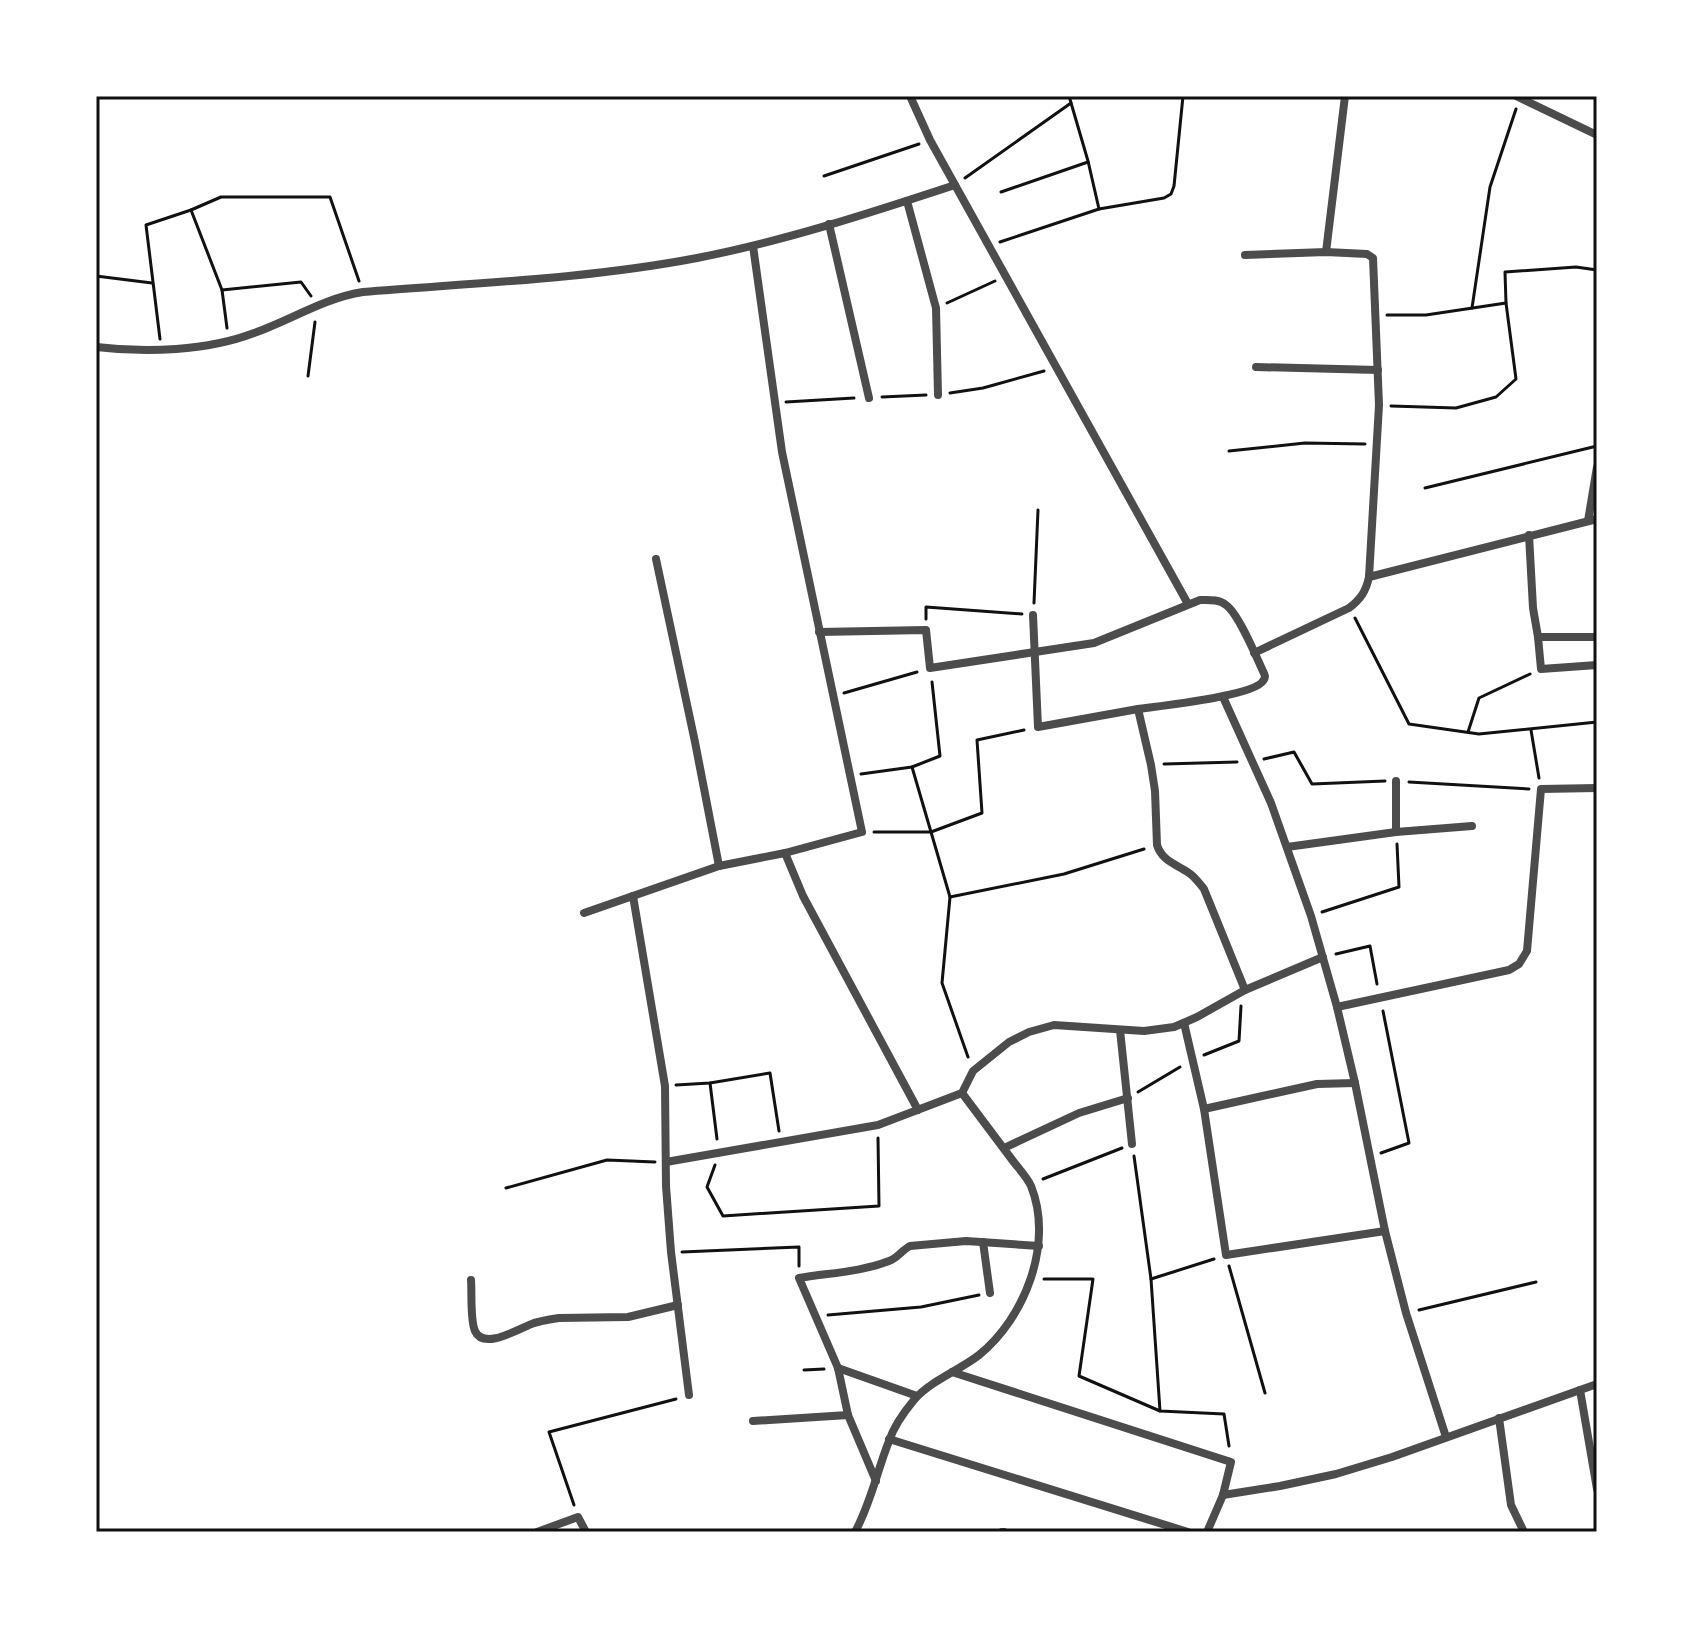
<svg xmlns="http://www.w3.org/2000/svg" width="1693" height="1628" font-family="Raleway,sans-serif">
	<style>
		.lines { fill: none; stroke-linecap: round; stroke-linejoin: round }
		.path { stroke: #111; stroke-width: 3 }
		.minor { stroke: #4c4c4c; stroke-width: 8 }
		.neatline { fill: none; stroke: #111; stroke-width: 3 }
	</style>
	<rect width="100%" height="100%" fill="#fff"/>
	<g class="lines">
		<g class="path">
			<polyline points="1069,96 1088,161 1099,209"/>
			<polyline points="824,176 919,144"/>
			<polyline points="965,178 1071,103"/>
			<polyline points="1001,192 1088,162"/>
			<polyline points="191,210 222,290 227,328"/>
			<polyline points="1000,242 1099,209 1164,198 1171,194 1174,186 1183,96"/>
			<polyline points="96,276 152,283"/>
			<polyline points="222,290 301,282 311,296"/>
			<polyline points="947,303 995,281"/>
			<polyline points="1472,308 1490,187 1516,109"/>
			<polyline points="1387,315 1426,315 1506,303"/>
			<polyline points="160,339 146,225 191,210 221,197 330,197 359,281"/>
			<polyline points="308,376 315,322"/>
			<polyline points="950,393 983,388 1044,371"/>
			<polyline points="882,397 926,395"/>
			<polyline points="786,402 854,398"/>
			<polyline points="1391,406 1456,408 1496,397 1516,379 1506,303 1505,272 1576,267 1597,270"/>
			<polyline points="1229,451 1305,443 1365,444"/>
			<polyline points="1425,488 1597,446"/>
			<polyline points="1034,603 1038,510"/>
			<polyline points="1355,618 1409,724 1479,734 1597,722"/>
			<polyline points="926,619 926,607 1022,614"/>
			<polyline points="844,693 917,672"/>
			<polyline points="1531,730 1539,778"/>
			<polyline points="1468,732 1479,698 1530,674"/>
			<polyline points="1264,759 1294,752 1312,784 1385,781"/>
			<polyline points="1164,764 1237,762"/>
			<polyline points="912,767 950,897 942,983 968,1057"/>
			<polyline points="861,774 912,767 940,756 932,682"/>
			<polyline points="1409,782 1529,789"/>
			<polyline points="874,832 931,832 982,813 977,740 1024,730"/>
			<polyline points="950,897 1064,874 1144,849"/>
			<polyline points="1322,912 1399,887 1397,844"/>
			<polyline points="1336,954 1370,946 1377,984"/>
			<polyline points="1204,1055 1239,1041 1241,1006"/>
			<polyline points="710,1083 717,1139"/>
			<polyline points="676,1085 710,1083 770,1073 779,1131"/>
			<polyline points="1138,1092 1180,1067"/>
			<polyline points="1381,1153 1409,1143 1383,1011"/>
			<polyline points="1134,1156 1151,1279 1160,1411"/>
			<polyline points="715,1165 707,1187 723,1216 879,1206 878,1138"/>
			<polyline points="1043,1179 1122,1148"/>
			<polyline points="506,1188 607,1160 655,1162"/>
			<polyline points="682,1252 799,1247 799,1266"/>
			<polyline points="1229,1266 1265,1393"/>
			<polyline points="1044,1279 1093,1279 1079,1376 1160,1411 1224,1414 1229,1446"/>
			<polyline points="1151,1279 1214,1259"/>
			<polyline points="1419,1310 1536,1282"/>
			<polyline points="828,1315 921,1307 979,1295"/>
			<polyline points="804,1370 824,1369"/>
			<polyline points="574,1505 549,1432 676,1399"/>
		</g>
		<g class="minor">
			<polyline points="910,96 930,140 1188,604"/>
			<polyline points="1516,96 1597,135"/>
			<polyline points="907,201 936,308 938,395"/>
			<polyline points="829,224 869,398"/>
			<polyline points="1326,252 1345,96"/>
			<path d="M1245 255 1326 252 1367 254 1373 258 1379 405 1369 577C1366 591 1361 599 1349 608L1254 653"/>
			<path d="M96 347C146 353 207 351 254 333 291 320 324 298 363 292 474 283 587 279 697 258 784 241 870 213 955 185"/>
			<polyline points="1256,367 1378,370"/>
			<polyline points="1588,521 1597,467"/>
			<polyline points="1529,535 1533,608 1538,637 1541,669 1597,665"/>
			<polyline points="656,559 695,742 719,866"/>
			<polyline points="1369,577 1597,519"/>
			<path d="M1033 615 1038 727 1138 709 1151 765 1155 791 1157 845C1162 861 1176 864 1189 873 1195 877 1199 883 1204 889L1245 990"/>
			<path d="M819 632 926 630 930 668 1094 643 1200 600C1209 600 1219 599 1226 605 1238 613 1255 654 1262 669 1264 674 1267 676 1263 681 1254 696 1159 706 1138 709"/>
			<polyline points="1538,637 1597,637"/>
			<polyline points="1223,697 1271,803 1311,916 1337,1007 1355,1083 1385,1231 1406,1313 1446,1437"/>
			<polyline points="1396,781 1396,832"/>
			<polyline points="1287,847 1396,832 1472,826"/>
			<polyline points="785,853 803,896 918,1110"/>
			<polyline points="633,896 665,1086 666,1186 671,1252 689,1395"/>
			<polyline points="584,913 719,866 785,853 862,832 782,452 753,246"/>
			<polyline points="1337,1007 1509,970 1519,964 1527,951 1541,789 1597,788"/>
			<polyline points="1184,1023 1204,1109 1226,1255 1385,1231"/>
			<polyline points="1120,1030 1132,1144"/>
			<polyline points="1204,1109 1317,1084 1355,1083"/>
			<polyline points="1004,1148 1079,1113 1128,1098"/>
			<polyline points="666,1162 878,1125 962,1093 973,1071 1009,1042 1029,1032 1054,1025 1144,1031 1174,1027 1197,1017 1245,990 1323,957"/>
			<polyline points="983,1242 990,1293"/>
			<path d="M471 1280C472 1293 470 1320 475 1331 484 1351 520 1328 534 1323 542 1321 550 1319 559 1318L628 1317 678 1305"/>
			<polyline points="838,1368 917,1396"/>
			<polyline points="952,1372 1231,1462 1223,1495 1207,1532"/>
			<polyline points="1580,1390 1597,1489"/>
			<polyline points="1499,1418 1511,1505 1524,1532"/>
			<polyline points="753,1421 848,1415"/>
			<polyline points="889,1439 1188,1532"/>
			<path d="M876 1481 848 1415 838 1368 799 1278C829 1273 861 1272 889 1261 898 1258 902 1250 910 1246L966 1241 1039 1246"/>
			<polyline points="1223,1495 1280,1486 1336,1474 1392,1457 1597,1384"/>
			<polyline points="537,1532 578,1517 586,1532"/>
			<path d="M855 1532C871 1503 877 1471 889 1441 894 1426 904 1412 914 1400 930 1381 960 1370 979 1355 1025 1318 1054 1243 1031 1186 1027 1177 1019 1169 1013 1161 996 1138 979 1116 962 1093"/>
			<polyline points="1002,1532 1004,1532"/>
		</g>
	</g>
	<rect width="1693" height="1628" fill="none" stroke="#ffffff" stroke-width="196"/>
	<rect x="98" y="98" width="1497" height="1432" class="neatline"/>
</svg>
